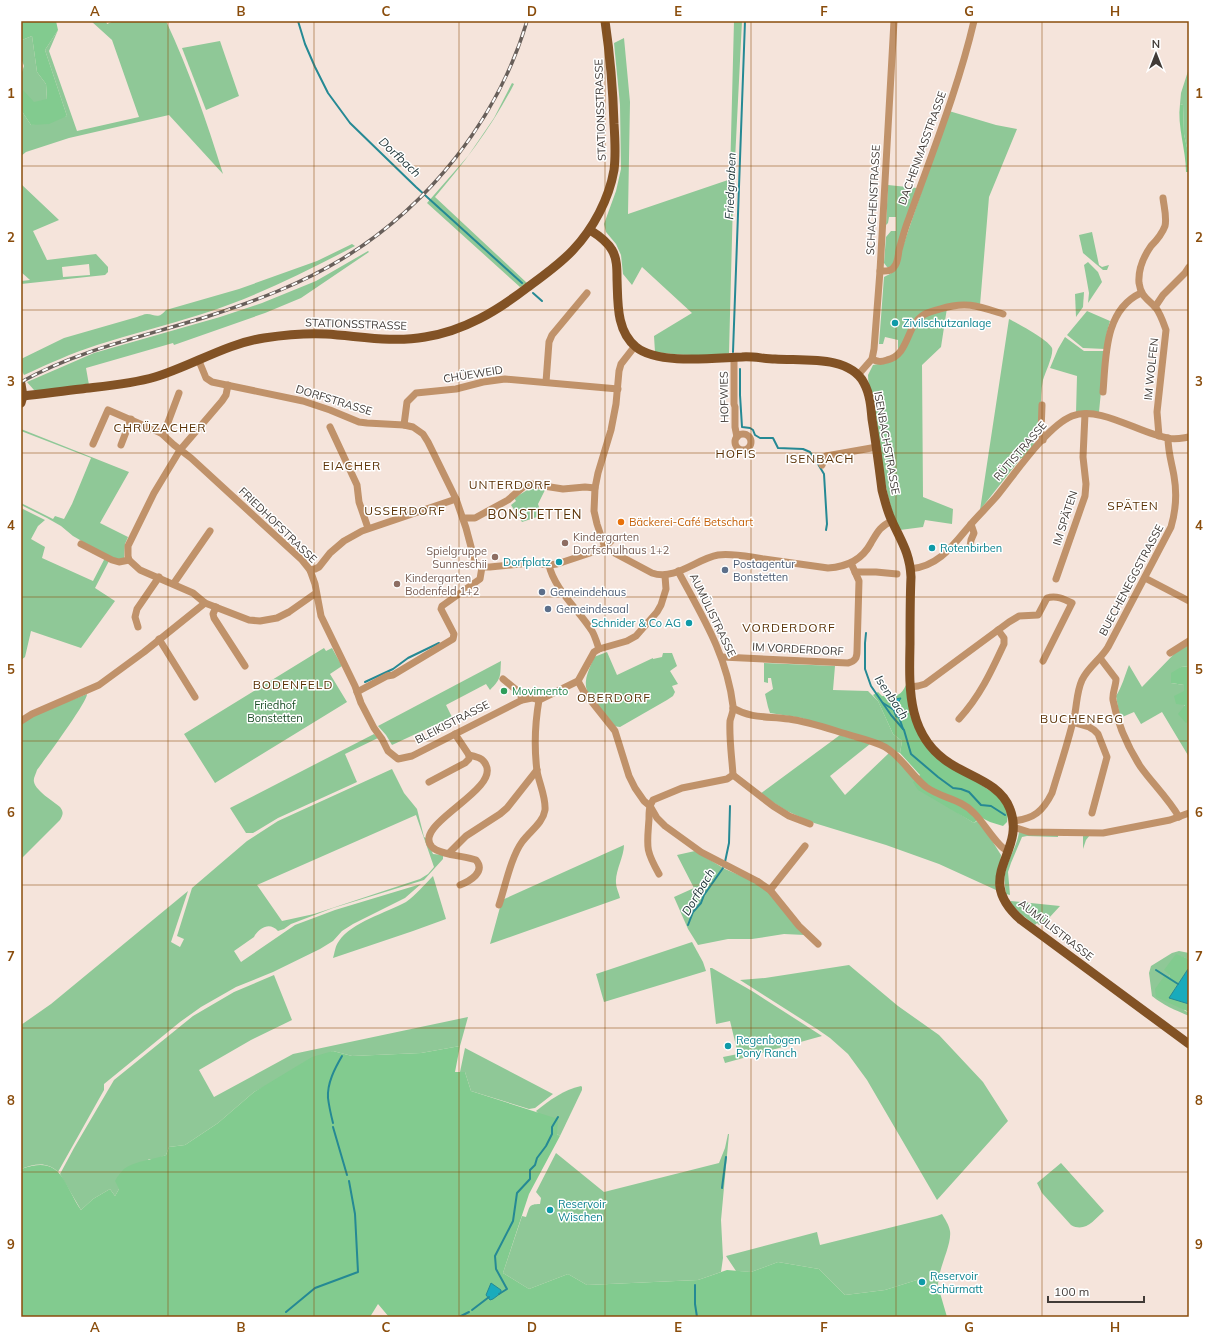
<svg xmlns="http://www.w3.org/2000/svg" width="1210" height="1338" font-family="Mulish,sans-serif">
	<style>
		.green { fill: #8fc897; fill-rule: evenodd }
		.forest { fill: #82cb8f }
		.water { fill: #19abbc; stroke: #258994 }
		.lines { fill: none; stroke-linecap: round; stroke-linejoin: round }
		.stream { stroke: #258994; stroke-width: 2 }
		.minor { stroke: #c0926a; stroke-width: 7 }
		.major { stroke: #825225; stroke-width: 9 }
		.rail-casing { stroke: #685f5a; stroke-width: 3.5 }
		.rail { stroke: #fff; stroke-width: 2; stroke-dasharray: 6; stroke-linecap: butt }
		.grid { fill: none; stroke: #8a4d0c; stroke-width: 1; stroke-opacity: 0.55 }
		.culture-dot { fill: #0f9aa8; stroke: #fff; stroke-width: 1.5 }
		.food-dot { fill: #e8710a; stroke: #fff; stroke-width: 1.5 }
		.education-dot { fill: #8d6e63; stroke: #fff; stroke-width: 1.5 }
		.service-dot { fill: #5c6f8a; stroke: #fff; stroke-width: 1.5 }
		.leisure-dot { fill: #2e9e5b; stroke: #fff; stroke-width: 1.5 }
		.labels { text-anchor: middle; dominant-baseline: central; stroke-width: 3; stroke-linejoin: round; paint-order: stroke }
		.street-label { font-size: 11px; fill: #413b37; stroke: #fff }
		.culture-label { font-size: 11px; fill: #0d838f; stroke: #fff; text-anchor: start }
		.food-label { font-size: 11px; fill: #c56008; stroke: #fff; text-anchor: start }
		.education-label { font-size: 11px; fill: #785e54; stroke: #fff; text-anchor: start }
		.service-label { font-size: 11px; fill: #4e5e75; stroke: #fff; text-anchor: start }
		.leisure-label { font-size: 11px; fill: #27864d; stroke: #fff; text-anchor: start }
		.park-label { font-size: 11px; fill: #1b4e27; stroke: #fff }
		.water-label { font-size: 12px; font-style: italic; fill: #1d3336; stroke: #fff }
		.neighbourhood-label { font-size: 12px; letter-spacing: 1px; fill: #5a3105; stroke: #fff }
		.quarter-label { font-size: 13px; letter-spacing: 1px; fill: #5a3105; stroke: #fff }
		.neatline { fill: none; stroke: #8a4d0c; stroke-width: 1.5 }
		.grid-label { font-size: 13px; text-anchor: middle; font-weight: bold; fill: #8a4d0c }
	</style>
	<rect width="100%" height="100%" fill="#f5e4db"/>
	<g class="green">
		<path d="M91 21H106L107 24 114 21H166C189 70 207 122 223 174L169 115 69 138 26 152 21 156V110L31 125 67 116 45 50 58 30 49 51 77 131 139 117 112 40Z"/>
		<path d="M734 21H742L733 200 729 353C719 358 668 354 655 352L654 336 692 313 642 267 632 285 623 274 621 255 616 244 606 232 604 224 616 191 621 169 620 105 614 43 624 38 630 102 628 214 728 180 730 176Z"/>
		<polygon points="32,36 37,72 46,84 47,100 35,107 23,91 21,91 21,75 24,66 21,58 22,40"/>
		<polygon points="220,41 239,96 206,110 182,48"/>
		<polygon points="1189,68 1189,157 1184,134 1183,105 1180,104 1181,93"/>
		<path d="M512 83 514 84C493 125 465 162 435 197L527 283 520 287 427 203 468 156 494 118Z"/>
		<path d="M949 111 996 125 1017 129 989 197 980 305 928 311 902 347 898 350V340L885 337 883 344H879L884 277C899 270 897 268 901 252Z"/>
		<path d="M21 184 59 220 33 231 47 260 96 254 108 267V272L105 275 21 284V281L30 280 21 272ZM89 264 90 275 63 277 62 267Z"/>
		<polygon points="888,185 917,188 895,262 889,268 887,267 884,263 886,237 891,231 896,231 896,217 889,217 888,223 886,225"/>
		<polygon points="1092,232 1099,265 1102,267 1109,265 1107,270 1103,270 1083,253 1079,235"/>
		<path d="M352 244 355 246C305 272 256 297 202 314 167 325 132 334 97 345 72 353 48 364 24 375L21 369V359L64 338 137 317C140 316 144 314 147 314 155 314 158 320 166 310L239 289 317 261Z"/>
		<polygon points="368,251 369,252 301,298 265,313 174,345 173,343 86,368 89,385 41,391 34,390 27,382 94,353 220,317 262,303 316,281"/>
		<polygon points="1088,262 1098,272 1102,282 1088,303 1089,293 1084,265"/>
		<polygon points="1084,292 1083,307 1076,317 1075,294"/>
		<path d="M947 308 941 347 922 365 923 497 953 509 952 524 925 520 923 527 900 530C882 493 881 449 875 409 873 398 868 387 868 375L873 365 888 362 912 333 922 318Z"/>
		<polygon points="1087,311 1110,321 1107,332 1105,349 1083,348 1067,335"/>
		<path d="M1009 319C1017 323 1049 340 1052 348 1054 354 1045 373 1043 380 1039 399 1043 420 1037 438 1034 446 1029 452 1023 458H1021L980 510Z"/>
		<polygon points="1065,337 1084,351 1105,351 1099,412 1076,413 1077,376 1050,368 1058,349"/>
		<polygon points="21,429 129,472 100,523 128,537 125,544 124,559 113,559 73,536 61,526 47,518 21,505 21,503 53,519 55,516 64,519 72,504 91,458 21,431"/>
		<polygon points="529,489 536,489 545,490 538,504 541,513 537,517 522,522 511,505 516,501 514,498"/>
		<polygon points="21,508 45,520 38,526 31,539 45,547 42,558 93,581 105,558 109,561 95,588 115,601 81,648 31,631 25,657 21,660"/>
		<path d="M1189 644V666L1181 667 1171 683 1184 685 1185 722 1189 721V757L1162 712 1141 724 1134 712 1120 718 1116 696C1122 687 1125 675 1129 665L1142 687 1175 653Z"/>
		<polygon points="324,648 326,651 332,648 342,666 330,674 347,702 215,783 184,734"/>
		<path d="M607 652 617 675 653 658V659L662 657 663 653H672L677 666 670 671 678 684 672 686 675 692 673 696 667 700 620 727 613 726 587 691C583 679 590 668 594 657Z"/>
		<path d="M501 661C500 676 502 678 490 690L486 684 446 705 452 717 392 745 386 735 378 726Z"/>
		<polygon points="764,663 835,666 833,690 868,691 878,701 893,734 902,741 900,753 802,718 770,713 768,707 765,694 773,689 771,678 768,678 768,683 764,682"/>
		<path d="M87 694C88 701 45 759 37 770 36 774 33 778 34 782 36 791 53 801 60 807 64 812 63 815 60 820L21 859V724L36 714Z"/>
		<polygon points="374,734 378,738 345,754 357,782 278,818 253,833 246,833 230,808"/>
		<polygon points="840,735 870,744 830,776 845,795 889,753 958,813 974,823 977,821 986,831 1001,855 997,889 996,890 939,864 886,845 811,822 787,811 760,794"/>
		<path d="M392 769 404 793 417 809 424 837 426 838 433 854 443 855V859L424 880 333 908 291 924 284 929 278 931C270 922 261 927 255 935L254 937 234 951 241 962 295 925 335 910 421 884 405 898 353 924 342 931 333 941 320 949 273 972 236 987 201 1007 180 1022 104 1084V1090L58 1172C47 1161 34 1164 21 1169V1025L51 1004 188 891 171 942 180 947 184 939 177 936 192 888 247 841 278 821ZM416 815 434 867 428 874 420 879 314 914 282 921 257 885Z"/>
		<path d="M1019 832 1028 833 1090 835 1086 840 1083 849V835H1058V837L1027 836 1022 837 1011 863 1008 872 1010 895 1006 894C1005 887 1004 881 1005 874 1007 860 1017 847 1019 832Z"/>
		<path d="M624 845C624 857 615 871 616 883 616 888 619 893 620 898L490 944 502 900Z"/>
		<polygon points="695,851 725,869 751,880 771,894 805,935 784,934 752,939 728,939 698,945 688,929 674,897 694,888 677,855"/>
		<path d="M433 876 446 919 413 931 333 958C335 952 335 946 339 941 352 922 386 913 406 902 416 895 424 885 433 876Z"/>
		<polygon points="1011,901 1060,906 1049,918 1039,925 1037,923 1035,925 1021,914 1010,903"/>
		<polygon points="692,942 703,962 706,971 604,1002 596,974"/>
		<path d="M1179 951 1189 953V959L1176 955 1169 978 1165 975 1185 1011 1189 1012V1016C1175 1010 1163 1005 1152 996L1149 973 1151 966 1172 953Z"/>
		<polygon points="849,965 898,1006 939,1035 983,1082 1008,1121 937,1200 867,1080 848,1054 830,1038 817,1029 740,980 765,978"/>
		<polygon points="710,968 712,968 752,991 822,1036 725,1063 723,1057 738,1054 730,1021 716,1024"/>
		<polygon points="274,975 292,1020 251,1040 199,1070 214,1097 293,1054 468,1017 460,1046 421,1053 352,1056 333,1051 254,1092 218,1123 185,1145 169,1147 166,1155 154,1160 149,1159 119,1189 115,1196 110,1189 93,1199 81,1210 60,1174 74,1148 114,1080 193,1016 234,992"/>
		<polygon points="465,1048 553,1094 535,1108 529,1109 471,1091 465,1072 460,1072"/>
		<path d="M581 1086 582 1087V1090L560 1136 557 1134 536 1111C550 1100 563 1090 581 1086Z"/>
		<path d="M728 1134H729L721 1220 723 1258 721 1272 698 1280 587 1285 568 1274 529 1289 503 1273 522 1216 526 1217C530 1207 528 1204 540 1204L541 1198 536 1192 556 1153 604 1192 719 1163 725 1148Z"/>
		<path d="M1061 1163 1104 1211C1094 1220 1085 1233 1071 1225L1042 1193 1037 1183Z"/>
		<path d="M942 1214C945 1219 949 1225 950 1231 952 1245 938 1268 938 1286L927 1288 920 1279 885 1290 845 1295 819 1269 778 1262 751 1272 736 1271 726 1256 817 1232 820 1245 937 1216Z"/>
	</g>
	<g class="forest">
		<polygon points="21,21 56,21 58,30 45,50 67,116 49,124 31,125 21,110 21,91 23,90 34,102 47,99 46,84 37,72 32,36 22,40 22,47 21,47"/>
		<path d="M1180 104 1183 105 1184 134 1189 157V172H1186C1186 149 1177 127 1180 104Z"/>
		<polygon points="1189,666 1189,721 1186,723 1178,714 1185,705 1176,704 1174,696 1184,691 1184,685 1171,683 1171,673 1181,667"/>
		<path d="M906 685H907L910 714 916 730 931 752 998 796 1006 809 1008 815 1007 822 1003 826 990 822 980 817 974 823 918 790 913 782 920 775 900 753 902 741 893 734 878 701 873 695 878 692 882 696C894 696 900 698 906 685Z"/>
		<polygon points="1176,954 1189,959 1189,970 1188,969 1170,997 1189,1004 1189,1012 1156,997 1155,989 1165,975 1169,977 1170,975 1164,970"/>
		<path d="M460 1046 455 1072H465L471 1091 558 1119 557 1134 560 1136 529 1194 503 1273 529 1289 568 1274 587 1285 698 1280 727 1270 751 1272 778 1262 819 1269 845 1295 885 1290 920 1279 927 1288 938 1286 947 1317H389L378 1304 370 1317H21V1169C62 1154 63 1183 81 1210L93 1199 110 1189 115 1196 119 1189 115 1181C117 1177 120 1173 123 1170 131 1162 155 1159 166 1155L169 1147 185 1145 218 1123 254 1092 312 1057 333 1051 352 1056 421 1053Z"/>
	</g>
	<g class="water">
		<polygon points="901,698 898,703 900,707 898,717 896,717 891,704 893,699"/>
		<polygon points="1188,969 1189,970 1189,1004 1169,998"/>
		<polygon points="491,1283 501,1290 501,1293 493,1299 490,1300 486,1295"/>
	</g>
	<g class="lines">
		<g class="stream">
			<polyline points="298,21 305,44 315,67 328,93 350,123 416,187 522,283"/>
			<polyline points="533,293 542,301"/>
			<polyline points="733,352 745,21"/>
			<polyline points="740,369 740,395 742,427 750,428 753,430 755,435 760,438 773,438 778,448 803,449 810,452 815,459 824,474 827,524 826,530"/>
			<polyline points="866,633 865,643 865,669 871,686 891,715 904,730 911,754 938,777 953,788 961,789 969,792 981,805 991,806 1005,815"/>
			<polyline points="365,682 393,669 408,658 439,643"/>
			<polyline points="883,703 894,710"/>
			<polyline points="899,717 903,729"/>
			<polyline points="725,862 729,843 730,806"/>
			<polyline points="688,925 693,912 701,903 704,895 723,868"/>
			<polyline points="1156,970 1178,984"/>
			<path d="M333 1123C331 1115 329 1106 328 1098 327 1083 335 1068 342 1056"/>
			<polyline points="333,1127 347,1175"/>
			<polyline points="722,1188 726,1157"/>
			<polyline points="695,1285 695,1304 697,1317"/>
			<polyline points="499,1294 507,1289 496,1269 495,1256 513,1221 517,1193 530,1179 530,1170 535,1165 537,1158 546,1146 552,1134 552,1127 558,1117"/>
			<polyline points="472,1310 489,1297"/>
			<polyline points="286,1312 315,1288 358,1272 355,1214 349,1181"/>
			<polyline points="459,1317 469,1312"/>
		</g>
		<g class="minor">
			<path d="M880 271C885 271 891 272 894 267 898 263 898 256 899 250 902 239 905 228 909 218 932 153 958 89 974 21"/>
			<polyline points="1155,307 1163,295 1185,273 1189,267"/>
			<polyline points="734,357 734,404 735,407 735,427 737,437"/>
			<path d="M872 359C878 362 881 362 887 360 909 355 906 327 922 316 927 312 934 311 940 309 966 301 978 306 1003 314"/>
			<path d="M199 361 206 378 212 382 303 401 330 410 359 422 367 423 404 425 413 427 423 434 428 442 456 499 466 528 474 558 477 563 482 567H490L532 563 549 565 557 564 605 548 652 573C675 581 696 559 718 555 733 553 749 557 764 559 785 562 806 565 828 568 846 567 862 560 871 543 877 533 880 526 892 521"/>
			<polyline points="858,375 872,359 874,349 880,271 894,21"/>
			<polyline points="546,382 549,342 552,335 587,293"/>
			<polyline points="228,385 226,395 222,401 180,450 154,493 128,546 128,556 129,560 140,570 193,593 205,603 249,620 260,621 277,618 289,612 316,593"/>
			<path d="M1103 392C1106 357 1104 310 1141 293"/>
			<polyline points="1042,405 1041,432 1043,440"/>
			<polyline points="404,425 407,402 416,393 456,389 483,382 505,379 618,389"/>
			<polyline points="330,427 357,485 359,502 368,528"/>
			<polyline points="161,433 167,425 179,393"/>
			<circle cx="743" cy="442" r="8"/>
			<path d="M1159 436 1157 412 1166 330C1163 322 1161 315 1156 308 1148 299 1141 297 1139 283 1138 270 1144 256 1151 246 1157 240 1162 234 1165 226 1167 217 1164 207 1163 198"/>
			<polyline points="93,444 108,410 161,433 174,445 191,458 302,560 310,570 315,584 321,616 355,686 361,703 374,728 382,739 388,751 398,759 412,756 522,700 532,698 539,700"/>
			<polyline points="121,445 131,419"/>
			<polyline points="822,465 826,456 877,447"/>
			<polyline points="463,518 475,518 508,500 523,487 531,484 563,489 585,487 595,488"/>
			<polyline points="609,543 612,540"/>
			<polyline points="81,544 112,560 119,562 129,560"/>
			<polyline points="970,547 971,540 974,533 971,524"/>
			<polyline points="605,548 597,524 594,511 595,488 598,473 611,430 616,404 619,371 621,364 635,346"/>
			<path d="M549 565C554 589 579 610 592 631 595 636 597 643 599 649"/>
			<path d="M910 569C939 567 954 544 971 524 979 515 988 506 996 497 1014 475 1047 426 1072 416 1100 405 1140 434 1168 438 1175 440 1182 438 1189 437"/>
			<polyline points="310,570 315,569 319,567 330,553 344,541 362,531 456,499"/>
			<polyline points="855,572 876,572 897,574"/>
			<polyline points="1145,578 1189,601"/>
			<polyline points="1056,579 1085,496 1086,484 1083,457 1085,414"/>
			<polyline points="174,583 210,531"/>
			<polyline points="216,607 213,614 214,618 245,666"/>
			<polyline points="138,627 135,617 137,609 159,577"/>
			<polyline points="159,639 195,697"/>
			<polyline points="1170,653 1189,641"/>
			<path d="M722 657 848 663C856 661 857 657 857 651L859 581 851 563"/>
			<path d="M1100 658 1116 679C1116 686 1112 693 1113 700 1117 722 1128 747 1140 766 1152 783 1168 798 1179 817"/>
			<polyline points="503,679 520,693 522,700"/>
			<polyline points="578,681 584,692 615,731 629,776 635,788 644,801 650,806 657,818 665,826 701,852 757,881 770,890 799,926 818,944"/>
			<path d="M910 687 918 686 925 684 1009 622 1019 616 1038 615 1047 598C1056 595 1064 599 1072 603L1043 661"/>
			<polyline points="357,692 387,676 393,675 453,639 454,634 441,609 442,606 480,579 482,567"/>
			<polyline points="539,700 578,681 594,652 599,649 627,641 636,636 657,612 661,605 666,589 665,576"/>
			<path d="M733 708C752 719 768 716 789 719 811 722 832 730 853 736 864 739 876 742 885 747 902 757 911 775 926 787 941 798 961 799 974 813 983 821 998 848 1008 851"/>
			<path d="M959 719C980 696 991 672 1004 644V638L998 630"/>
			<polyline points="21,721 32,714 99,685 144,652 205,603"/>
			<polyline points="1072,722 1089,727 1094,730 1098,734 1107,757 1092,813"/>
			<path d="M455 734 469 755C477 757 483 758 486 765 499 791 411 825 432 847 440 855 465 856 476 860 486 872 470 881 460 885"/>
			<polyline points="733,775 773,806 789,816 810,824"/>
			<polyline points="429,782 465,763 469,759 469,755"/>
			<path d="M1013 821C1034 819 1043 811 1052 793 1060 766 1069 740 1075 713 1077 702 1077 691 1082 680 1088 667 1101 659 1108 647L1171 527C1176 510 1177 493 1174 476 1172 464 1168 452 1168 438"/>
			<polyline points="1013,827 1029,832 1103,833 1170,820 1189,813"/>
			<polyline points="449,853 466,836 500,814 507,808 537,770"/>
			<path d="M659 874C645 849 647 847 649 819 649 812 649 806 653 800L682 788 727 779 733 775C732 758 729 739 730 721 731 716 734 711 733 706 727 655 702 616 678 571"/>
			<polyline points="770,890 805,846"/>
			<path d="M499 905C505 887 511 857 522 842 530 831 543 823 545 810 546 797 539 783 537 771 534 747 535 723 539 700"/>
		</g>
		<g class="major">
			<path d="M590 230C598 235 607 241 612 250 617 258 617 269 617 279 618 302 616 331 636 347 658 365 714 358 742 357 753 356 764 359 775 359 803 361 849 355 864 383 870 394 871 407 872 419 876 443 879 466 882 490 885 501 887 511 892 521 901 541 910 553 911 577 910 599 910 622 910 644 909 689 907 737 951 764 971 777 1001 784 1010 809 1027 853 971 876 1021 920L1189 1044"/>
			<polyline points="21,384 23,396 21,403"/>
			<path d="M23 396C43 394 62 391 81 389 106 386 131 384 155 377 192 366 225 344 264 338 284 335 305 333 326 334 359 336 392 343 425 337 464 331 497 311 528 287 543 276 560 264 573 250 593 229 609 199 614 170 616 155 615 139 614 124 613 90 610 55 605 21"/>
		</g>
		<g class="rail-casing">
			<path id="rail" d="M21 382C80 349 146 336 209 316 255 301 301 284 342 259 429 206 498 119 527 21"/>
		</g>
		<use href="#rail" class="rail"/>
	</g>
	<path class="grid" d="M168 21V1317M314 21V1317M459 21V1317M605 21V1317M751 21V1317M896 21V1317M1042 21V1317M21 166H1189M21 310H1189M21 453H1189M21 597H1189M21 741H1189M21 885H1189M21 1028H1189M21 1172H1189"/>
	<g class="culture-dot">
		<circle cx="895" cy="323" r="4"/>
		<circle cx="932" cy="548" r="4"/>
		<circle cx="559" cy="562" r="4"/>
		<circle cx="689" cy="623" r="4"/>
		<circle cx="728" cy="1046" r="4"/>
		<circle cx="550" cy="1210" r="4"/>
		<circle cx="922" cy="1282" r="4"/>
	</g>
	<circle class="food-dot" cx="621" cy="522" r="4"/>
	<g class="education-dot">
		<circle cx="565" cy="543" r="4"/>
		<circle cx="495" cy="557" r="4"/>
		<circle cx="397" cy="584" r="4"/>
	</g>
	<g class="service-dot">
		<circle cx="725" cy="570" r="4"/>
		<circle cx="542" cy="592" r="4"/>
		<circle cx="548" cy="609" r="4"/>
	</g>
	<circle class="leisure-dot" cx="504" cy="691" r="4"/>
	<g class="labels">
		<g class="street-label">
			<text transform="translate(600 110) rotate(-92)">STATIONSSTRASSE</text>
			<text transform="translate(922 148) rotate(-70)">DACHENMASSTRASSE</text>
			<text transform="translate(873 200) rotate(-87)">SCHACHENSTRASSE</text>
			<text transform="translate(356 324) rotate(2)">STATIONSSTRASSE</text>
			<text transform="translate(1151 369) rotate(-84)">IM WOLFEN</text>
			<text transform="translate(473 374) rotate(-9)">CHÜEWEID</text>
			<text transform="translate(724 397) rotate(-91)">HOFWIES</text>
			<text transform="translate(334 400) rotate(17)">DORFSTRASSE</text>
			<text transform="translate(887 443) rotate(80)">ISENBACHSTRASSE</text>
			<text transform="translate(1020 451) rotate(-49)">RÜTISTRASSE</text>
			<text transform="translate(1065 518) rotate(-72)">IM SPÄTEN</text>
			<text transform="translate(278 525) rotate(44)">FRIEDHOFSTRASSE</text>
			<text transform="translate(1131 580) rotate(-62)">BUECHENEGGSTRASSE</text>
			<text transform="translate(713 615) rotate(64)">AUMÜLISTRASSE</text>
			<text transform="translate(798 649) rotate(3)">IM VORDERDORF</text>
			<text transform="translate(452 722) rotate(-27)">BLEIKISTRASSE</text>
			<text transform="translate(1056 930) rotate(38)">AUMÜLISTRASSE</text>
		</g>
		<g class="culture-label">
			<text x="903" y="323">Zivilschutzanlage</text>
			<text x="940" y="548">Rotenbirben</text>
			<text x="551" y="562" text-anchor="end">Dorfplatz</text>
			<text x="681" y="623" text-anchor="end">Schnider &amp; Co AG</text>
			<text x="736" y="1040">Regenbogen<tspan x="736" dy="13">Pony Ranch</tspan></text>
			<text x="558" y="1204">Reservoir<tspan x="558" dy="13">Wischen</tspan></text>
			<text x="930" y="1276">Reservoir<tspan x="930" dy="13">Schürmatt</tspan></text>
		</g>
		<g class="food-label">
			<text x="629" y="522">Bäckerei-Café Betschart</text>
		</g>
		<g class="education-label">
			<text x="573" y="537">Kindergarten<tspan x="573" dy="13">Dorfschulhaus 1+2</tspan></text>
			<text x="487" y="551" text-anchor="end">Spielgruppe<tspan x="487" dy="13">Sunneschii</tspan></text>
			<text x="405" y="578">Kindergarten<tspan x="405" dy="13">Bodenfeld 1+2</tspan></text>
		</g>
		<g class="service-label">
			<text x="733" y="564">Postagentur<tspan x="733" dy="13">Bonstetten</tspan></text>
			<text x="550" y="592">Gemeindehaus</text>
			<text x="556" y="609">Gemeindesaal</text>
		</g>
		<g class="leisure-label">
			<text x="512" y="691">Movimento</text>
		</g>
		<g class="park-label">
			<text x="275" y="705">Friedhof<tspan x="275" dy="13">Bonstetten</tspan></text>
		</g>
		<g class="water-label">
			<text transform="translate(400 157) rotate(43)">Dorfbach</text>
			<text transform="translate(730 186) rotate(-88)">Friedgraben</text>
			<text transform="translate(892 697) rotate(56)">Isenbach</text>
			<text transform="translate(698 892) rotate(-59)">Dorfbach</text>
		</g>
		<g class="neighbourhood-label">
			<text x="160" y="427">CHRÜZACHER</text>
			<text x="736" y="453">HOFIS</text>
			<text x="820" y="458">ISENBACH</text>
			<text x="352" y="465">EIACHER</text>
			<text x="510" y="484">UNTERDORF</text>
			<text x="1133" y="505">SPÄTEN</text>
			<text x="405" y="510">USSERDORF</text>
			<text x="789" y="627">VORDERDORF</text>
			<text x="293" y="684">BODENFELD</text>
			<text x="614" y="697">OBERDORF</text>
			<text x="1082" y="718">BUCHENEGG</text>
		</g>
		<g class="quarter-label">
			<text x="535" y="514">BONSTETTEN</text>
		</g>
	</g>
	<rect width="1210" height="1338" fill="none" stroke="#ffffff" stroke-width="44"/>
	<g transform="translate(1156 54)" stroke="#ffffff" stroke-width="3" paint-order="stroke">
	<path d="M0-3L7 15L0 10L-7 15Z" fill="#413b37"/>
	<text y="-6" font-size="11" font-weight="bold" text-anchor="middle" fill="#413b37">N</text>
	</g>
	<path d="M1048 1296v6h96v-6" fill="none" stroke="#413b37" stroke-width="2"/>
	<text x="1054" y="1296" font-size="12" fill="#413b37" stroke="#ffffff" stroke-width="3" paint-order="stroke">100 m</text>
	<rect x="22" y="22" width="1166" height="1294" class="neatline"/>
	<g class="grid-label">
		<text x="95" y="16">A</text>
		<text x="241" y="16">B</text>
		<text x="386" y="16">C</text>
		<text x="532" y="16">D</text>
		<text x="678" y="16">E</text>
		<text x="824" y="16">F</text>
		<text x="969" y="16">G</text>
		<text x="1115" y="16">H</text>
		<text x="11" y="98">1</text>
		<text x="1199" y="98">1</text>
		<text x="11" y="242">2</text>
		<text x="1199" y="242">2</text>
		<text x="11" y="386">3</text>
		<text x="1199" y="386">3</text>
		<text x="11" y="530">4</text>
		<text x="1199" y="530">4</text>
		<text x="11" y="674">5</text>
		<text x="1199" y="674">5</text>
		<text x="11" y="817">6</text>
		<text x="1199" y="817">6</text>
		<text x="11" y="961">7</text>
		<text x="1199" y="961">7</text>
		<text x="11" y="1105">8</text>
		<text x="1199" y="1105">8</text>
		<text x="11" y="1249">9</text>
		<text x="1199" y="1249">9</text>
		<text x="95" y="1332">A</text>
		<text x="241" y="1332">B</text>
		<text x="386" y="1332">C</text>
		<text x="532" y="1332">D</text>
		<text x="678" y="1332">E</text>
		<text x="824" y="1332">F</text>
		<text x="969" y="1332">G</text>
		<text x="1115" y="1332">H</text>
	</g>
</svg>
